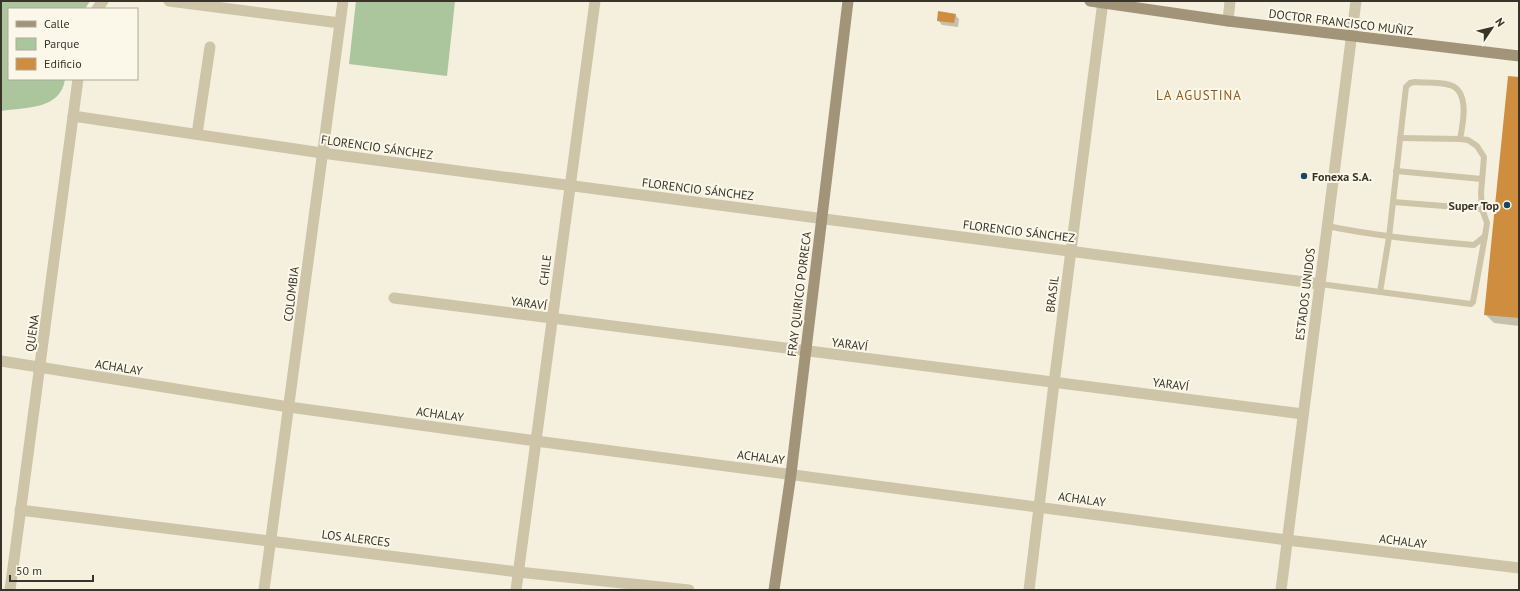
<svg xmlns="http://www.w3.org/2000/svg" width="1520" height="591" font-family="'PT Sans',sans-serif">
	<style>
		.green { fill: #abc59c }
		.shadow { fill: #0003 }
		.building { fill: #cf8d40 }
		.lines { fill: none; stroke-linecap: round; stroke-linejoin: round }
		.service { stroke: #cec4a8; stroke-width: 6 }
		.minor { stroke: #cec4a8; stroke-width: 11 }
		.secondary { stroke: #a29479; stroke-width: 11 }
		.poi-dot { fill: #1a465f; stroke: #fbf8ea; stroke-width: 1.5 }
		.labels { text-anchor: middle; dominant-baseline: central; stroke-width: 4; stroke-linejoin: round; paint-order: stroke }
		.street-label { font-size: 12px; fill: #3a3329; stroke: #fbf8ea }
		.poi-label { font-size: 12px; font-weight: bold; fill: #3a3329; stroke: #fbf8ea; text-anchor: start }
		.neighbourhood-label { font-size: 13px; letter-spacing: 1px; fill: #90591b; stroke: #fbf8ea }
	</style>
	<rect width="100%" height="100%" fill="#f4f0dd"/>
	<g class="green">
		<path d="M1 1H90L85 9H9V79H65C61 110 26 107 1 111Z"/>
		<polygon points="356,1 455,1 447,76 349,64"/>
	</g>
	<g class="shadow">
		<polygon points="955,15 959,19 958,27 942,25 938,20"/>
		<polygon points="1519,78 1519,326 1494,323 1485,314"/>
	</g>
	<g class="building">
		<polygon points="938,11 956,14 954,23 937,21"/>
		<polygon points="1508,76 1519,77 1519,318 1484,315"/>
	</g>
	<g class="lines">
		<g class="service">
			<polyline points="1400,138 1460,139"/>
			<polyline points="1396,171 1482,179"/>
			<polyline points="1393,202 1482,209"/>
			<path d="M1327 226C1376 236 1424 241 1474 245L1485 236 1487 223 1482 209 1481 193 1484 157 1477 146 1468 140 1460 139C1463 124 1470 91 1450 85 1439 82 1426 83 1415 82L1410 83 1406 87 1389 237 1380 292"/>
			<polyline points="1320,284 1471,304 1473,302 1485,236"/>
		</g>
		<g class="minor">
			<polyline points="169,1 340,23"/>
			<polyline points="97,9 103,1"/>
			<polyline points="1228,21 1230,1"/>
			<polyline points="73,116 322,153 1320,284"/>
			<polyline points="197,134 210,47"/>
			<polyline points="394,298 1303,414"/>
			<polyline points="1,361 289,407 536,441 1287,540 1519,568"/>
			<polyline points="20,510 518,572 689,590"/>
			<polyline points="10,590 78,79"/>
			<polyline points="264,590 343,1"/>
			<polyline points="516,590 595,1"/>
			<polyline points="1029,590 1054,383 1103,1"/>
			<polyline points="1281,590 1356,1"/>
		</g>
		<g class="secondary">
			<polyline points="1090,1 1228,21 1519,56"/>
			<polyline points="774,590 791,474 848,1"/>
		</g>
	</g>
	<g class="poi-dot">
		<circle cx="1304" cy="176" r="4"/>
		<circle cx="1507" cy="205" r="4"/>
	</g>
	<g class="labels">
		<g class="street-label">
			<text transform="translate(1341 22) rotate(7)">DOCTOR FRANCISCO MUÑIZ</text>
			<text transform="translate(377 147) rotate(8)">FLORENCIO SÁNCHEZ</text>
			<text transform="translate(698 189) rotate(7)">FLORENCIO SÁNCHEZ</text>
			<text transform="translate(1019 231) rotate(7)">FLORENCIO SÁNCHEZ</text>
			<text transform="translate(545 270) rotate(-83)">CHILE</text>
			<text transform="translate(291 294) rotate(-83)">COLOMBIA</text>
			<text transform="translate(799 294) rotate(-83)">FRAY QUIRICO PORRECA</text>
			<text transform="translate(1052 294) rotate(-83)">BRASIL</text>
			<text transform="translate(1305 294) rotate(-83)">ESTADOS UNIDOS</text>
			<text transform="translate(529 303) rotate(8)">YARAVÍ</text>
			<text transform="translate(32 333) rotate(-82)">QUENA</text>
			<text transform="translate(850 344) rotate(7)">YARAVÍ</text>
			<text transform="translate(119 367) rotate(9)">ACHALAY</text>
			<text transform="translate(1171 384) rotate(7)">YARAVÍ</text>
			<text transform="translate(440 414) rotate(8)">ACHALAY</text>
			<text transform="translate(761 457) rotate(7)">ACHALAY</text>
			<text transform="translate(1082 499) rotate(8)">ACHALAY</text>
			<text transform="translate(356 538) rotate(7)">LOS ALERCES</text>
			<text transform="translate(1403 541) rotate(7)">ACHALAY</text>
		</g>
		<g class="poi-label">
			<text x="1312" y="176">Fonexa S.A.</text>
			<text x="1499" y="205" text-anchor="end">Super Top</text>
		</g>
		<g class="neighbourhood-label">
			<text x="1199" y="95">LA AGUSTINA</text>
		</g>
	</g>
	<rect width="1520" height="591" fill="none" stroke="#3a3329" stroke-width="4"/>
	<rect x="8" y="8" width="130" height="72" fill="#fbf8ea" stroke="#aea99d"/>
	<rect x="16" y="21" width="20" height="6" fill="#a29479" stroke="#aea99d"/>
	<text x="44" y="28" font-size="12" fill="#3a3329">Calle</text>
	<rect x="16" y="38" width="20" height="12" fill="#abc59c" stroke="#aea99d"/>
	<text x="44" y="48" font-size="12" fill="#3a3329">Parque</text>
	<rect x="16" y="58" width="20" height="12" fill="#cf8d40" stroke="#aea99d"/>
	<text x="44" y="68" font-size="12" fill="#3a3329">Edificio</text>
	<g transform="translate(1492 28) rotate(55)" stroke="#fbf8ea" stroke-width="3" paint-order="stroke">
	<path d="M0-3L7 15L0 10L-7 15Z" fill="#3a3329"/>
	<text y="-6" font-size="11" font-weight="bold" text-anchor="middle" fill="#3a3329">N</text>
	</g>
	<path d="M10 575v6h83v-6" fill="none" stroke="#3a3329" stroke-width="2"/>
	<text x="16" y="575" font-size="12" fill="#3a3329" stroke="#fbf8ea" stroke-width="3" paint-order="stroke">50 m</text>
</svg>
